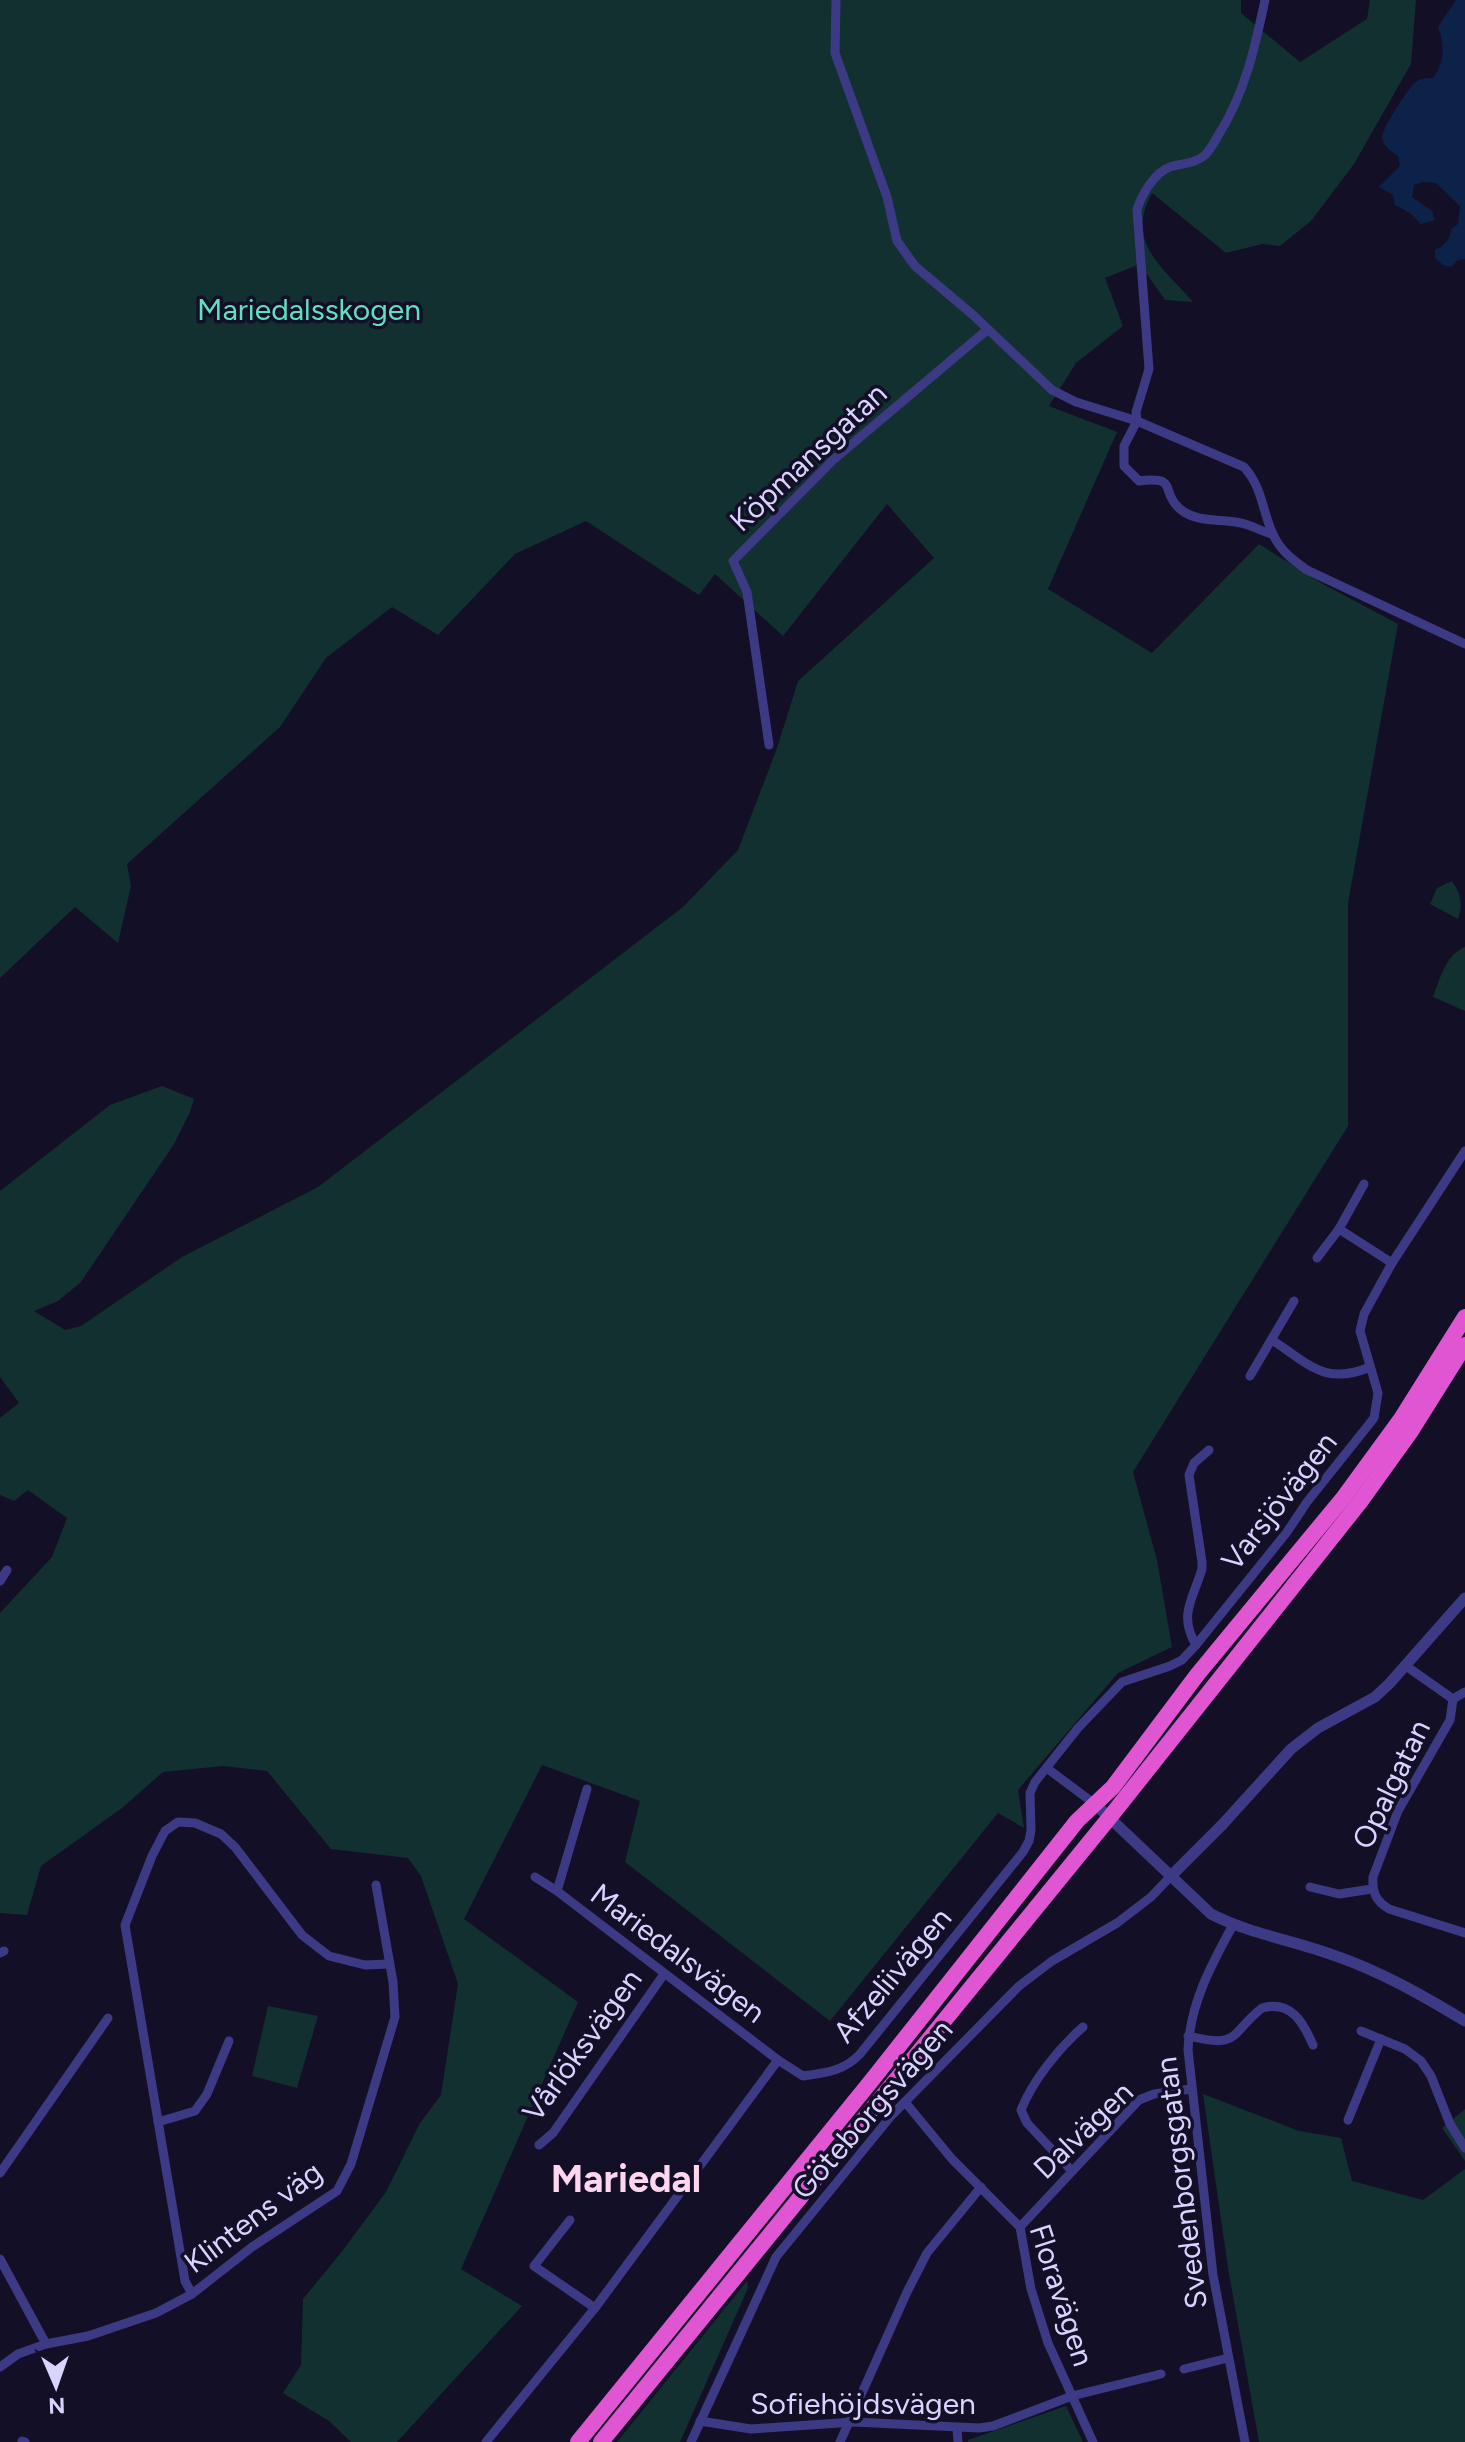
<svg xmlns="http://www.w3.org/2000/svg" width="1465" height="2442" font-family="Figtree,sans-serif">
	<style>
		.green { fill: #12302f }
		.water { fill: #0c2248 }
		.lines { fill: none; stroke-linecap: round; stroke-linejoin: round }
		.minor { stroke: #3d3a85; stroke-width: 9 }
		.tertiary { stroke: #3d3a85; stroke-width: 11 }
		.trunk { stroke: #e055d1; stroke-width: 16 }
		.labels { text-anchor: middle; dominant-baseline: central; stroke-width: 7; stroke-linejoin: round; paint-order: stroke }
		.park-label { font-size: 30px; fill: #5fe0c0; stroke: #130f26 }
		.street-label { font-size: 30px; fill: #d9d4ff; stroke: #130f26 }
		.district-label { font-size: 38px; font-weight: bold; fill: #ffd6f0; stroke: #130f26 }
	</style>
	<rect width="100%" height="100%" fill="#130f26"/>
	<g class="green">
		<path d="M0 0H1241V13L1300 62 1367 19 1370 0H1416L1411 64 1354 164 1311 221 1280 246 1262 244 1226 253 1152 193C1125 243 1162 266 1193 302L1165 300 1140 264 1105 278 1123 326 1076 363 1049 406 1117 432 1048 589 1152 653 1259 544 1323 584 1398 624 1348 903V1126L1133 1472 1157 1560 1172 1647 1118 1673 1018 1790 1024 1828 998 1813 830 2021 625 1862 640 1801 542 1765 464 1919 578 2002 461 2269 522 2306 397 2442H351L329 2421 283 2393 301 2365 303 2299 340 2254 386 2192 420 2123 441 2095 458 1984 421 1876 408 1858 331 1849 267 1771 223 1766 163 1772 122 1808 41 1866 27 1915 0 1913V1613L52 1557 67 1518 28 1490 14 1501 0 1495V1418L19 1403 0 1377V1191L110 1105 162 1086 194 1099 190 1112 174 1144 81 1282 58 1301 34 1311 65 1330 81 1326 182 1257 318 1187 683 907 738 850 776 751 798 681 934 558 887 504 783 636 715 574 699 595 586 521 515 554 438 635 392 607 326 658 280 727 127 864 131 886 118 943 75 907 0 978Z"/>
		<path d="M1452 881C1461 894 1463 904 1458 919L1430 904 1437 888Z"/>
		<path d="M1465 947V1011L1433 997C1440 979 1446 954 1465 947Z"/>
		<polygon points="268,2006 318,2016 297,2088 252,2076"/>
		<polygon points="1203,2094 1299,2131 1341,2138 1352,2181 1423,2200 1465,2169 1465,2442 1259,2442 1228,2268"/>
		<polygon points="1465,2109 1465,2161 1442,2128"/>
		<polygon points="747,2281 748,2288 680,2442 617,2442"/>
		<polygon points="1066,2406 1083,2442 968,2442 968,2440"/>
	</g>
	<path class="water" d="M1456 0H1465V259L1458 260 1451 267 1443 265 1435 258V250C1444 246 1451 239 1451 229L1458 224 1460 206 1436 183 1423 182 1414 185 1412 197 1432 211 1435 220 1421 224 1410 213 1395 205 1393 195 1379 187 1400 166 1398 156C1391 151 1383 147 1382 137 1382 129 1408 88 1415 83 1420 78 1426 78 1433 78 1445 61 1445 46 1438 27Z"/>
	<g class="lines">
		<g class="minor">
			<path d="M836 0 835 53 887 197 897 241 915 266 973 315 1052 390 1076 402 1137 421 1244 467C1262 487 1262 509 1272 532 1279 550 1293 560 1307 570L1465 644"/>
			<path d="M1265 0C1255 47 1245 93 1219 134 1215 141 1211 149 1205 155 1195 164 1182 163 1170 167 1155 172 1141 195 1137 210L1149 369 1136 412 1137 421 1124 446V466L1139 481C1180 476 1159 491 1180 509 1199 525 1227 517 1248 525 1257 528 1263 532 1272 534"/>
			<polyline points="769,745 747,592 733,561 833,460 987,330"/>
			<polyline points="1339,1229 1392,1263"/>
			<polyline points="1317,1258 1339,1229 1364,1184"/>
			<path d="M1272 1340C1309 1364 1325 1386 1370 1367"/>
			<polyline points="1250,1376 1294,1301"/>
			<polyline points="0,1581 7,1570"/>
			<path d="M1196 1645C1178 1615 1193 1599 1202 1569V1562L1189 1475 1194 1463 1209 1450"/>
			<polyline points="1406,1666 1453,1699"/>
			<path d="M1453 1699 1450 1720 1398 1811 1373 1877C1372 1893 1376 1901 1389 1909L1465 1933"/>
			<polyline points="1453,1699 1465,1692"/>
			<polyline points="1048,1769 1096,1805"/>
			<polyline points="587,1789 557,1891 778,2060"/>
			<polyline points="535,1877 557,1891"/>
			<polyline points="1310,1887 1339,1894 1372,1889"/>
			<path d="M1233 1925C1211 1965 1190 2004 1188 2050L1213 2275 1245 2442"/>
			<polyline points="0,1953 4,1951"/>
			<polyline points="1361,2031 1405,2049 1421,2061 1431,2076 1450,2124 1465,2148"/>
			<path d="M1188 2036C1241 2049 1229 2034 1262 2008 1291 2000 1303 2022 1313 2045"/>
			<polyline points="905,2102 952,2159 1020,2227 1031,2289 1048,2343 1093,2442"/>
			<polyline points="1348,2120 1381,2039"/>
			<polyline points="158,2122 195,2111 207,2094 229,2041"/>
			<polyline points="539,2145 553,2133 664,1974"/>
			<path d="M1072 2171 1027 2123 1021 2110C1033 2080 1059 2048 1083 2027"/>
			<polyline points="0,2173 108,2018"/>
			<polyline points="570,2220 534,2266 595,2308"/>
			<polyline points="1020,2227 1139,2100 1154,2094 1191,2089"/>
			<polyline points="0,2259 46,2344"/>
			<polyline points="192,2294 185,2281 125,1925 152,1856 165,1831 178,1822 195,1823 221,1834 235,1847 302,1935 329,1956 365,1965 388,1964"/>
			<polyline points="0,2367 18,2354 46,2344 88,2336 156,2313 192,2294 252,2247 337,2191 351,2164 395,2017 393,1982 376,1885"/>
			<polyline points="1184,2369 1228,2358"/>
			<polyline points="700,2421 751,2429 854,2422 979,2428 993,2426 1072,2396 1161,2374"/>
			<polyline points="957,2428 958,2442"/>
			<polyline points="22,2441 25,2442"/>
			<path d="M486 2442 595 2308 778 2060 803 2076C826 2073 844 2071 860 2054L1023 1852 1029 1841 1031 1830 1030 1793 1035 1782 1078 1728 1122 1682 1170 1666 1182 1660 1196 1645 1287 1532 1307 1502 1374 1418 1378 1393 1360 1331 1364 1314 1392 1263 1465 1151"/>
			<polyline points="691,2442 776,2257 891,2116 1019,1986 1052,1961 1117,1923 1151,1897 1171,1876"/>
			<polyline points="840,2442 907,2292 927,2253 981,2187"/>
		</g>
		<g class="tertiary">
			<path d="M1096 1805 1211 1914C1250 1934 1292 1940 1333 1955 1380 1971 1422 1995 1465 2021"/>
			<polyline points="1171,1876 1222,1825 1291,1749 1318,1728 1375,1697 1389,1684 1465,1598"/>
		</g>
		<g class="trunk">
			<polyline points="578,2442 872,2080 1077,1821 1113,1787 1197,1675 1344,1497 1401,1419 1465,1317"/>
			<polyline points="601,2442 1110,1817 1360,1502 1411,1431 1465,1345"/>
		</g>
	</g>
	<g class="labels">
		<g class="park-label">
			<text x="309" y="309">Mariedalsskogen</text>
		</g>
		<g class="street-label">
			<text transform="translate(808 457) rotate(-43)">Köpmansgatan</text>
			<text transform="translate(1279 1501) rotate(-52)">Varsjövägen</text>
			<text transform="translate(1391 1784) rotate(-64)">Opalgatan</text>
			<text transform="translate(678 1953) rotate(37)">Mariedalsvägen</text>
			<text transform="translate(892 1975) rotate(-50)">Afzeliivägen</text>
			<text transform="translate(582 2045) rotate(-54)">Vårlöksvägen</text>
			<text transform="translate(872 2109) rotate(-49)">Göteborgsvägen</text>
			<text transform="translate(1083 2130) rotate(-44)">Dalvägen</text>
			<text transform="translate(1181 2183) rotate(-97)">Svedenborgsgatan</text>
			<text transform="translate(253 2217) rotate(-37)">Klintens väg</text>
			<text transform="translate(1062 2295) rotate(72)">Floravägen</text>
			<text x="863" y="2403">Sofiehöjdsvägen</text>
		</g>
		<g class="district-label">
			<text x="626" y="2179">Mariedal</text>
		</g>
	</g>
	<g transform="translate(56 2386) rotate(178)" stroke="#130f26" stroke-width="6" paint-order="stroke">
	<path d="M0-6L14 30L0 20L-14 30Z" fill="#d9d4ff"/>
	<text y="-12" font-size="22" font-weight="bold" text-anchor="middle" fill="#d9d4ff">N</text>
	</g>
</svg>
